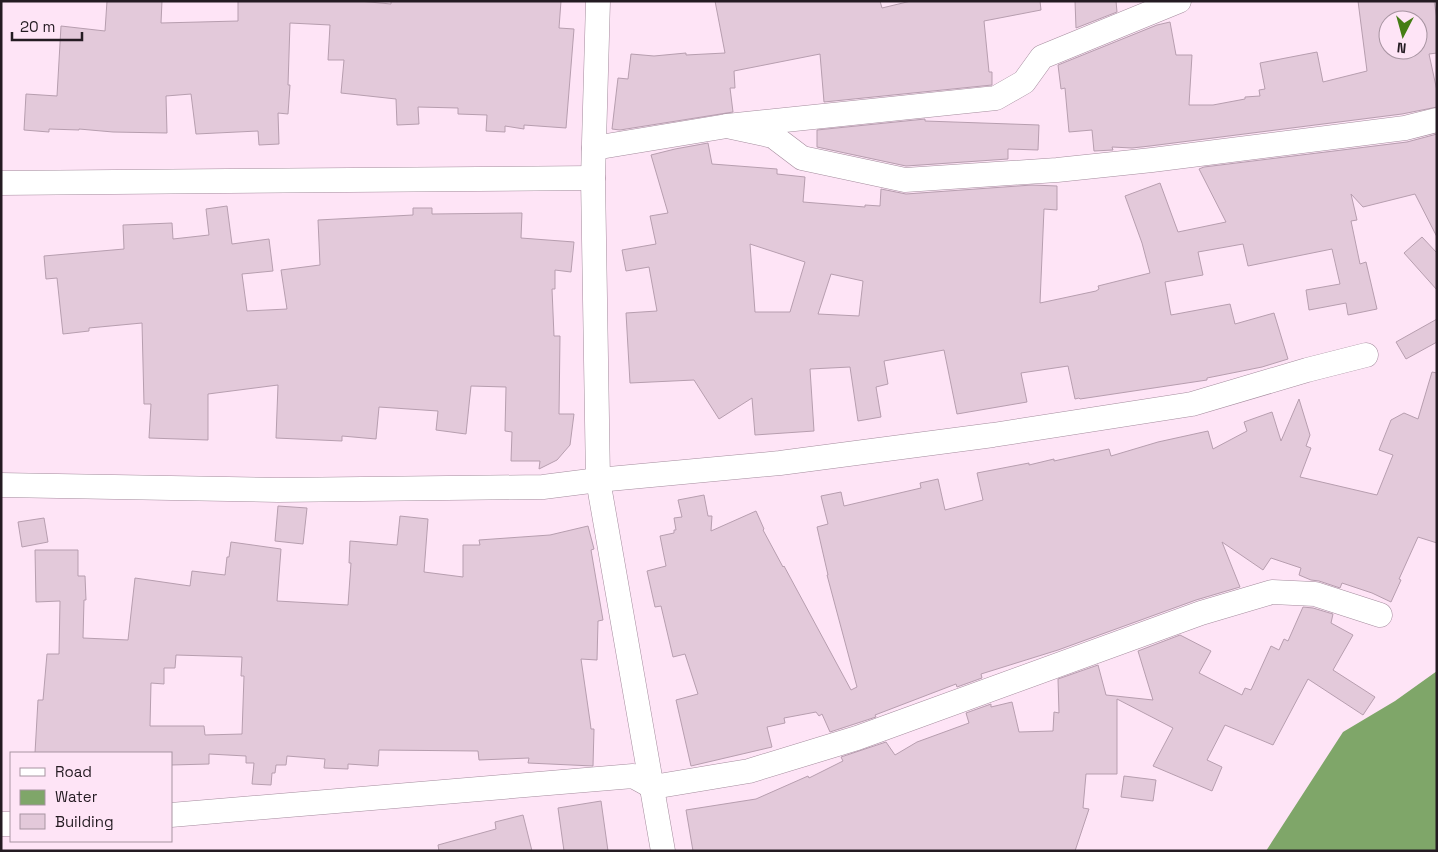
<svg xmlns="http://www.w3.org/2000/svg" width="1438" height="852" font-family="'Space Grotesk',sans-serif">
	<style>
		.water { fill: #7fa669 }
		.building { fill: #e3c9da; stroke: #b79eaf; fill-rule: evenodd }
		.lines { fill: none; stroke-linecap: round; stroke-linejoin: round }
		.minor-casing { stroke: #a48c9d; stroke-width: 25 }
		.minor { stroke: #fff; stroke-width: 24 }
	</style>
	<rect width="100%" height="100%" fill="#fee4f6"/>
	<polygon class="water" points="1437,671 1437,851 1266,851 1343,732 1395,701"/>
	<g class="building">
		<polygon points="107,1 162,1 161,23 238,21 238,1 359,1 391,4 391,1 561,1 559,28 574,29 566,128 524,125 524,129 505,126 505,132 486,131 487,115 458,114 458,108 418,107 419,124 397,125 396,99 341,93 344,60 328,60 330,25 290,23 288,85 290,85 288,114 278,113 279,144 259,145 258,131 196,134 191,94 166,96 167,133 113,132 79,129 79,130 49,129 49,132 24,130 26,94 57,96 61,26 105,31"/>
		<polygon points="715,1 880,1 882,8 911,1 1040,1 1041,10 984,21 989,72 992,72 992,85 824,102 820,54 734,71 735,88 730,88 733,112 620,130 612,129 618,78 628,79 631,54 654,56 686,53 686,55 725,53"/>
		<polygon points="1075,1 1116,1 1117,12 1076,28"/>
		<path d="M1358 1H1434L1437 19V53L1429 54 1437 91V107L1402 114 1150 146 1132 148 1112 147 1113 150 1094 151 1092 130 1069 132 1065 88 1061 89 1058 65 1157 25 1170 22 1176 55H1192L1189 105H1213L1245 99V97L1260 96 1259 90 1265 89 1260 63 1317 52 1323 82 1367 71ZM1388 20H1418V50H1388Z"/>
		<polygon points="925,119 925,121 1039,125 1038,150 1008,149 1008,159 906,166 817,147 817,130"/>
		<path d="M1437 134V237L1415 194 1363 207 1351 194 1357 220 1351 221 1360 264 1366 262 1377 309 1348 315 1346 303 1309 310 1306 290 1340 284 1332 249 1248 266 1243 244 1198 252 1203 275 1165 282 1171 315 1230 304 1235 324 1274 313 1288 359 1262 367 1207 378V380L1080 399 1079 398 1075 399 1068 366 1021 373 1027 402 957 414 944 350 884 361 888 384 876 387 881 417 858 421 850 367 810 369 814 431 755 435 752 398 719 419 694 380 630 383 626 313 657 311 649 267 626 271 622 250 656 244 650 216 668 213 651 155 675 149 708 143 712 164 777 169V174L805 177 803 202 865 207V205L880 206 881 189 906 194 1032 185 1057 186V210L1044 209 1040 303 1096 291 1099 289 1098 286 1150 273 1142 243 1125 196 1160 183 1178 232 1226 222 1199 169 1204 167 1407 142ZM750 244 805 262 790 312H755ZM831 274 863 281 859 316 818 314Z"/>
		<polygon points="227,206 232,244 269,239 273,271 242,274 247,311 287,309 281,270 320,265 318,220 413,215 413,208 432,208 432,214 522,213 521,238 574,242 571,272 555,270 555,289 552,289 554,336 560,336 559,414 574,414 570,445 557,460 539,469 540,461 511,461 512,432 505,431 506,387 471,386 466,434 436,430 438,411 379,407 376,439 342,436 342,441 276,438 278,385 208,394 208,440 149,438 151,404 144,404 142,323 89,328 89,331 63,334 57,278 46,279 44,256 124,249 123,225 172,223 173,239 209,235 206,209"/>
		<polygon points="1422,237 1437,253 1437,290 1404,253"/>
		<polygon points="1437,319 1437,342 1406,359 1396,342"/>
		<polygon points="1432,372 1437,373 1437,543 1418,537 1399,579 1401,580 1391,602 1372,593 1342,583 1340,588 1319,581 1311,580 1299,575 1301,568 1271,558 1263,570 1222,542 1240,587 1196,600 1058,650 981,674 982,678 957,687 956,684 875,715 876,717 830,732 822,714 819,716 816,712 784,718 785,723 767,727 772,747 691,766 676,700 698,694 685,654 673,657 661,606 655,607 647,571 666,566 660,536 674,533 674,530 676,530 674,518 682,517 678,500 704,495 708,516 712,516 711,531 756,511 764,529 763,530 783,567 784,566 851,690 857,687 827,575 828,575 817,527 828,524 821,496 841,492 844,506 921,488 920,483 938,479 945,510 983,500 977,473 1029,463 1029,465 1054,459 1054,461 1109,449 1111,456 1158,442 1208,431 1213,449 1247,431 1244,422 1272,412 1281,441 1299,399 1310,435 1306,446 1311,448 1300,477 1377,495 1393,455 1379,450 1391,420 1404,413 1418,419"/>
		<polygon points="278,506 307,508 303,544 275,541"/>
		<path d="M400 516 428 519 424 572 463 577V545H480L479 540 550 535 588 526 594 549 591 550 603 620 598 621 597 660 581 659 590 721 591 729H594L593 766 528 763 529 758 479 760 478 751 379 750 378 766 348 764V769L324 768 325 759 287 756 286 765H276L275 773H272L271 785 252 784 254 763H246V756L209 754V764L171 765V753H35L38 700H43L47 654H59L60 601 36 602 35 550H78V576H85L86 600H84L83 638 128 640 135 578 190 586 192 571 225 575 227 557H229L231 542 281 549 277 601 348 605 351 563H349L350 541 397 545ZM176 655 242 657 241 676H244L242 734 205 735 204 726H150L151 683 164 684V668H175Z"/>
		<polygon points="44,518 48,542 22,547 18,522"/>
		<polygon points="1303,607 1313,608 1333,614 1331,623 1353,635 1333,670 1375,697 1363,715 1308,679 1273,745 1225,725 1207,760 1222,767 1212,791 1153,766 1173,728 1117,699 1117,774 1086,774 1083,808 1089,809 1075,851 693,851 686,810 756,799 808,776 809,778 843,761 841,757 886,742 895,755 917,742 969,723 966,713 991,704 991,707 1012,702 1019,732 1053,731 1054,712 1059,713 1058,679 1098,665 1106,695 1153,700 1138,651 1180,635 1211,651 1199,673 1242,695 1245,688 1251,690 1271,646 1279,650 1284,639 1288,641"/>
		<polygon points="1124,776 1156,780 1153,801 1121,797"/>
		<polygon points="601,801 608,851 564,851 558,808"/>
		<polygon points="523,815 532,851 439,851 438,845 496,829 495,822"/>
	</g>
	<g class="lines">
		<g class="minor-casing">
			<g id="minor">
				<polyline points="598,1 593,178 598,480 663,851"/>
				<polyline points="727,126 773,136 802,158 905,180 1057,170 1152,160 1405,128 1437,120"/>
				<polyline points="594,148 727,126 996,98 1024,82 1042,57 1179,1"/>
				<polyline points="1,183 593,178"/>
				<polyline points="1,485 278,490 543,487 598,480 780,463 993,435 1192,404 1307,370 1366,355"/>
				<polyline points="171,815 633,776 653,787 749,771 857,738 1201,613 1272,592 1315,594 1380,615"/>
				<polyline points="1,824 11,824"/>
			</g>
		</g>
		<use href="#minor" class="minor"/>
	</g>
	<rect width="1438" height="852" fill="none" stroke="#241b22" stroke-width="5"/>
	<rect x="10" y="752" width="162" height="90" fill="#fee4f6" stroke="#a794a1"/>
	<rect x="20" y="768" width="25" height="8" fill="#ffffff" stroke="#a794a1"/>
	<text x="55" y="777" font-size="15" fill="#241b22">Road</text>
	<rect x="20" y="790" width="25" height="15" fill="#7fa669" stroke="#a794a1"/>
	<text x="55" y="802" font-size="15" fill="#241b22">Water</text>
	<rect x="20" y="814" width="25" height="15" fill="#e3c9da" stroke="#a794a1"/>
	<text x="55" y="827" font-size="15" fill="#241b22">Building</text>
	<g transform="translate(1403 35) rotate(186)"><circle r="24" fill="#fee4f6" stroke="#a794a1"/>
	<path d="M0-4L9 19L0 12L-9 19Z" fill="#457d15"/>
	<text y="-8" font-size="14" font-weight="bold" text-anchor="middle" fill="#241b22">N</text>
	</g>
	<path d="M12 32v8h70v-8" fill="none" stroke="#241b22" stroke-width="2.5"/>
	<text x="20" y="32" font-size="15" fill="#241b22" stroke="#fee4f6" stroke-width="4" paint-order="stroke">20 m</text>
</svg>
